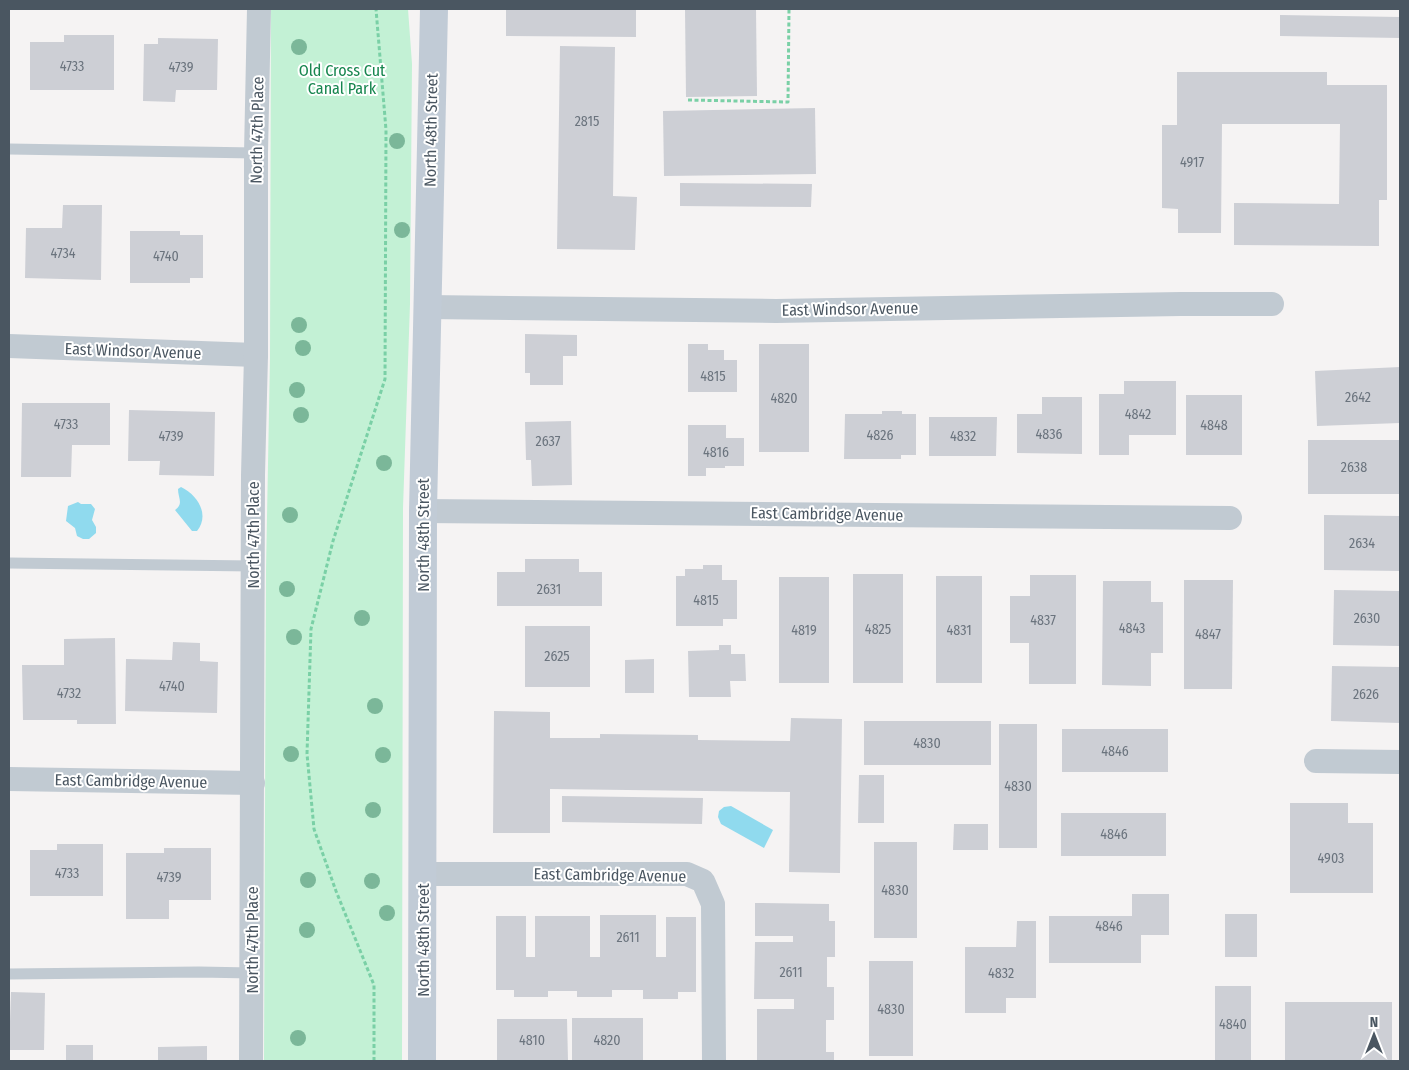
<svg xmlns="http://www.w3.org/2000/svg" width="1409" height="1070" font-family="'Fira Sans Condensed',sans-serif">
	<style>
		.green { fill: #c3f1d5 }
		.water { fill: #90daee }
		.building { fill: #cdcfd5 }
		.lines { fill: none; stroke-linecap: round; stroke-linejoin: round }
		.path { stroke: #7ad0a6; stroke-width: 3; stroke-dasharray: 4 2.5; stroke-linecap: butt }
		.lane { stroke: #c1cad2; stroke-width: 11 }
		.street { stroke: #c1cad2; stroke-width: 24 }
		.secondary { stroke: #c1cbd6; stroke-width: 28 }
		.tree { fill: #7bb799 }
		.labels { text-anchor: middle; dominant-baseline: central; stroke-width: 4; stroke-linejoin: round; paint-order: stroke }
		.number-label { font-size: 14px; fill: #6b747e }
		.park-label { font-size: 16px; fill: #17864f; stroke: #fff }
		.street-label { font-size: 16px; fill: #4a5661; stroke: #fff }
	</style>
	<rect width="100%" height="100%" fill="#f5f3f3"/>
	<polygon class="green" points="271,9 408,9 412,64 410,304 403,508 402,1061 264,1061 266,570 270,358"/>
	<g class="water">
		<path d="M181 487C198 495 210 515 197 531H192L175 510C184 504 178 498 178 489Z"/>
		<polygon points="78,502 81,504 91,504 95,509 92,520 96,527 96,533 89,539 83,539 77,536 75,528 66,521 68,506"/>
		<polygon points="731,806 773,830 764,848 721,824 718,817 719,811 724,807"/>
	</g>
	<g class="building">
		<polygon points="506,9 636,9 636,37 506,36"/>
		<polygon points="685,9 756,9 757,96 686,97"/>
		<polygon points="1280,15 1400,17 1400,38 1280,36"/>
		<polygon points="64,35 114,35 114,90 30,90 30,42 64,42"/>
		<polygon points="158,38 218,39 217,90 176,90 175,102 143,101 144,44 158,44"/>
		<polygon points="560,46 615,47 613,196 637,197 635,250 557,249"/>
		<polygon points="1177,72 1327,72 1327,85 1387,85 1387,200 1379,200 1379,246 1234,245 1234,203 1339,204 1340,124 1222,124 1221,233 1178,233 1178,209 1162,208 1162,125 1177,125"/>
		<polygon points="815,108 816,174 664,176 663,111"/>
		<polygon points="680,183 812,184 811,207 680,206"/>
		<polygon points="63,205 102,205 101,280 25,278 26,228 62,228"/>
		<polygon points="130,231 180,231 180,235 203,235 203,278 190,278 190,283 130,283"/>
		<polygon points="525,334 577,335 577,356 563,356 563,385 530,385 530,373 525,373"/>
		<polygon points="688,344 708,344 708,350 724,350 724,360 737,360 737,392 688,392"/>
		<rect x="759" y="344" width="50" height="108"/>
		<polygon points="1400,367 1400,423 1317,426 1315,371"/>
		<polygon points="1124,381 1176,381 1176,435 1129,435 1129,455 1099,455 1099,394 1124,394"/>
		<rect x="1186" y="395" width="56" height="60"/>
		<polygon points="1042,397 1082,397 1082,454 1017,453 1017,414 1042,414"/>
		<polygon points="22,403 110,403 110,445 72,445 71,477 21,477"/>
		<polygon points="129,410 215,412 214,476 159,475 160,461 128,461"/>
		<polygon points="882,411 902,411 902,414 916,414 916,455 901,455 901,459 844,459 845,414 882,414"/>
		<polygon points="929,417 997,417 996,456 929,456"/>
		<polygon points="571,421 572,485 532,486 531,460 526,460 525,422"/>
		<polygon points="688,425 726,425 726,438 744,438 744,466 725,466 725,468 706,468 706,476 688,476"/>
		<rect x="1308" y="440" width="92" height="54"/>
		<polygon points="1324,515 1400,516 1400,571 1324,570"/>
		<polygon points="525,559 579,559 579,572 602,572 602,606 497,606 497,572 525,572"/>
		<polygon points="703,565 722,565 722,580 737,580 737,619 723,619 723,626 676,626 676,576 685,576 685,569 703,569"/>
		<rect x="853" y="574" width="50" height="109"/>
		<polygon points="1030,575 1076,575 1076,684 1029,684 1029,643 1010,643 1010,596 1030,596"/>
		<rect x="936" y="576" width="46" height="107"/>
		<rect x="779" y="577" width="50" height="106"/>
		<polygon points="1184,580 1233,580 1232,689 1184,689"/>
		<polygon points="1103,581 1151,581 1151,602 1163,602 1163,653 1151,653 1151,686 1102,685"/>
		<polygon points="1334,590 1400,591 1400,646 1333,645"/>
		<rect x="525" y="626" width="65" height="61"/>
		<polygon points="115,638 116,724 77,724 77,720 23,720 22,665 64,665 64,639"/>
		<polygon points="173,642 200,643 200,661 218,662 217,713 125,711 126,659 172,660"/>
		<polygon points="719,645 731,645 731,654 745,654 746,681 730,681 731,697 689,697 688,651 719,650"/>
		<polygon points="654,659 654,693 625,693 625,660"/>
		<polygon points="1332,666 1400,667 1400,723 1331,721"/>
		<polygon points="494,711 550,712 550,738 600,738 600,734 698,735 698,740 790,741 791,718 842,719 840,873 789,872 790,792 550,789 550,833 493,833"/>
		<rect x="864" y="721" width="127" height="44"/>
		<rect x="999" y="724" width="38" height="124"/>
		<rect x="1062" y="729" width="106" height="43"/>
		<polygon points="859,775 884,775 884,823 858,823"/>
		<polygon points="562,796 703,798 702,824 562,822"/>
		<polygon points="1290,803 1348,803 1348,823 1373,823 1373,893 1290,893"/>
		<rect x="1061" y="813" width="105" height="43"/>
		<polygon points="954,824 988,824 988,850 953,850"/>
		<rect x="874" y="842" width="43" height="96"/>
		<polygon points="57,844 103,844 103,896 30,896 30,850 57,850"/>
		<polygon points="164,848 211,848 211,900 169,900 169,919 126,919 126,853 164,853"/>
		<polygon points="1132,894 1169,894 1169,935 1141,935 1141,963 1049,963 1049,916 1132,916"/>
		<polygon points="755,903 829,904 829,921 835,921 835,957 827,957 827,987 834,987 834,1020 826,1020 826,1052 834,1052 834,1061 757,1061 757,1009 794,1009 794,999 754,999 755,942 793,942 793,936 755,936"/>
		<rect x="1225" y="914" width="32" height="43"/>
		<polygon points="600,915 656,915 656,957 666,957 666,917 696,917 696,992 678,992 678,999 643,999 643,990 612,990 612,997 577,997 577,991 548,991 548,997 514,997 514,990 496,990 496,916 526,916 526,957 535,957 535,916 590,916 590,957 600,957"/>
		<polygon points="1017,921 1036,921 1036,998 1006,998 1006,1013 965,1013 965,947 1016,947"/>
		<rect x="869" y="961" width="44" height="95"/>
		<rect x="1215" y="986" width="36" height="75"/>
		<polygon points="11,992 45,993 44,1050 9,1050"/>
		<rect x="1285" y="1002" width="107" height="59"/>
		<rect x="572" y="1018" width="71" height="43"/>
		<polygon points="497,1019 567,1019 568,1061 497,1061"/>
		<rect x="66" y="1045" width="27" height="16"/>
		<polygon points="207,1046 207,1061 158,1061 158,1047"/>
	</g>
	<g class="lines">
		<g class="path">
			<polyline points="688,100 788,102 789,9"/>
			<polyline points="374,1061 374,985 336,891 314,829 307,754 311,629 333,541 385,379 386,130 376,9"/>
		</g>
		<g class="lane">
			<polyline points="9,149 256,153"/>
			<polyline points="9,563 253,566"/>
			<polyline points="9,974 199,972 252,973"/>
		</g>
		<g class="street">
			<polyline points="427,307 776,311 1181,304 1272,304"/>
			<polyline points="9,346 256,355"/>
			<polyline points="423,511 1230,518"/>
			<polyline points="1316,761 1400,762"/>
			<polyline points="9,779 253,783"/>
			<polyline points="423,874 687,874 703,881 713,904 714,1061"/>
			<polyline points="251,1061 253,475 256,355 256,153 259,9"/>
		</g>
		<polyline class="secondary" points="422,1061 423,511 434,9"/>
	</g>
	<g class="tree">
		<circle cx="299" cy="47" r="8"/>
		<circle cx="397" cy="141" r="8"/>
		<circle cx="402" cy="230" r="8"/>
		<circle cx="299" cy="325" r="8"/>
		<circle cx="303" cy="348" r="8"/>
		<circle cx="297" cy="390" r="8"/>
		<circle cx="301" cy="415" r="8"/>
		<circle cx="384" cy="463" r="8"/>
		<circle cx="290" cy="515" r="8"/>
		<circle cx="287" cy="589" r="8"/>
		<circle cx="362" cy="618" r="8"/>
		<circle cx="294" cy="637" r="8"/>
		<circle cx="375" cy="706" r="8"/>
		<circle cx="291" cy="754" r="8"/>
		<circle cx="383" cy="755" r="8"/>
		<circle cx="373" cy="810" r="8"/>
		<circle cx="308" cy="880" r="8"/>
		<circle cx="372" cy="881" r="8"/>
		<circle cx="387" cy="913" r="8"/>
		<circle cx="307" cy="930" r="8"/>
		<circle cx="298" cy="1038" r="8"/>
	</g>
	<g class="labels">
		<g class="number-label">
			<text x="72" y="66">4733</text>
			<text x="181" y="67">4739</text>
			<text x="587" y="121">2815</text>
			<text x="1192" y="162">4917</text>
			<text x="63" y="253">4734</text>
			<text x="166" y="256">4740</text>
			<text x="713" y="376">4815</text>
			<text x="1358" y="397">2642</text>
			<text x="784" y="398">4820</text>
			<text x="1138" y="414">4842</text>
			<text x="66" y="424">4733</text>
			<text x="1214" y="425">4848</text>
			<text x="1049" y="434">4836</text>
			<text x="880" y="435">4826</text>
			<text x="171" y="436">4739</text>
			<text x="963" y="436">4832</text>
			<text x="548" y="441">2637</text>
			<text x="716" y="452">4816</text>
			<text x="1354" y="467">2638</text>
			<text x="1362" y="543">2634</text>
			<text x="549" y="589">2631</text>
			<text x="706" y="600">4815</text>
			<text x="1367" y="618">2630</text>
			<text x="1043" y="620">4837</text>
			<text x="1132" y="628">4843</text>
			<text x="878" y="629">4825</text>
			<text x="804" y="630">4819</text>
			<text x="959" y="630">4831</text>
			<text x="1208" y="634">4847</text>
			<text x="557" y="656">2625</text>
			<text x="172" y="686">4740</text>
			<text x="69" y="693">4732</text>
			<text x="1366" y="694">2626</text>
			<text x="927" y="743">4830</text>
			<text x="1115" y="751">4846</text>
			<text x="1018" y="786">4830</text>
			<text x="1114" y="834">4846</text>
			<text x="1331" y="858">4903</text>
			<text x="67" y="873">4733</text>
			<text x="169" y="877">4739</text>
			<text x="895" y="890">4830</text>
			<text x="1109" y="926">4846</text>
			<text x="628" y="937">2611</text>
			<text x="791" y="972">2611</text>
			<text x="1001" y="973">4832</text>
			<text x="891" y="1009">4830</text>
			<text x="1233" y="1024">4840</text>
			<text x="532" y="1040">4810</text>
			<text x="607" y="1040">4820</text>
		</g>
		<g class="park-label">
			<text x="342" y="70">Old Cross Cut<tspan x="342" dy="18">Canal Park</tspan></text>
		</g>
		<g class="street-label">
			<text transform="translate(257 130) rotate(-89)">North 47th Place</text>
			<text transform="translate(431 130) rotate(-89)">North 48th Street</text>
			<text transform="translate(850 309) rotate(-1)">East Windsor Avenue</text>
			<text transform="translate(133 351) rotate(2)">East Windsor Avenue</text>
			<text transform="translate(827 514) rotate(1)">East Cambridge Avenue</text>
			<text transform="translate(253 535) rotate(-90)">North 47th Place</text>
			<text transform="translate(423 535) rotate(-90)">North 48th Street</text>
			<text transform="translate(131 781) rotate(1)">East Cambridge Avenue</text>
			<text transform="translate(610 875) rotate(1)">East Cambridge Avenue</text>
			<text transform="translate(252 940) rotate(-90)">North 47th Place</text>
			<text transform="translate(423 940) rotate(-90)">North 48th Street</text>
		</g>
	</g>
	<rect width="1409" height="1070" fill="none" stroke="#4a5661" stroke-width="20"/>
	<g transform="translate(1374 1035)" stroke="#ffffff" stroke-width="4" paint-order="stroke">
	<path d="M0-4L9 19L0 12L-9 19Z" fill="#4a5661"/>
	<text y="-8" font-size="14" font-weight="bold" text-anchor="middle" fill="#4a5661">N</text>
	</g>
</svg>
